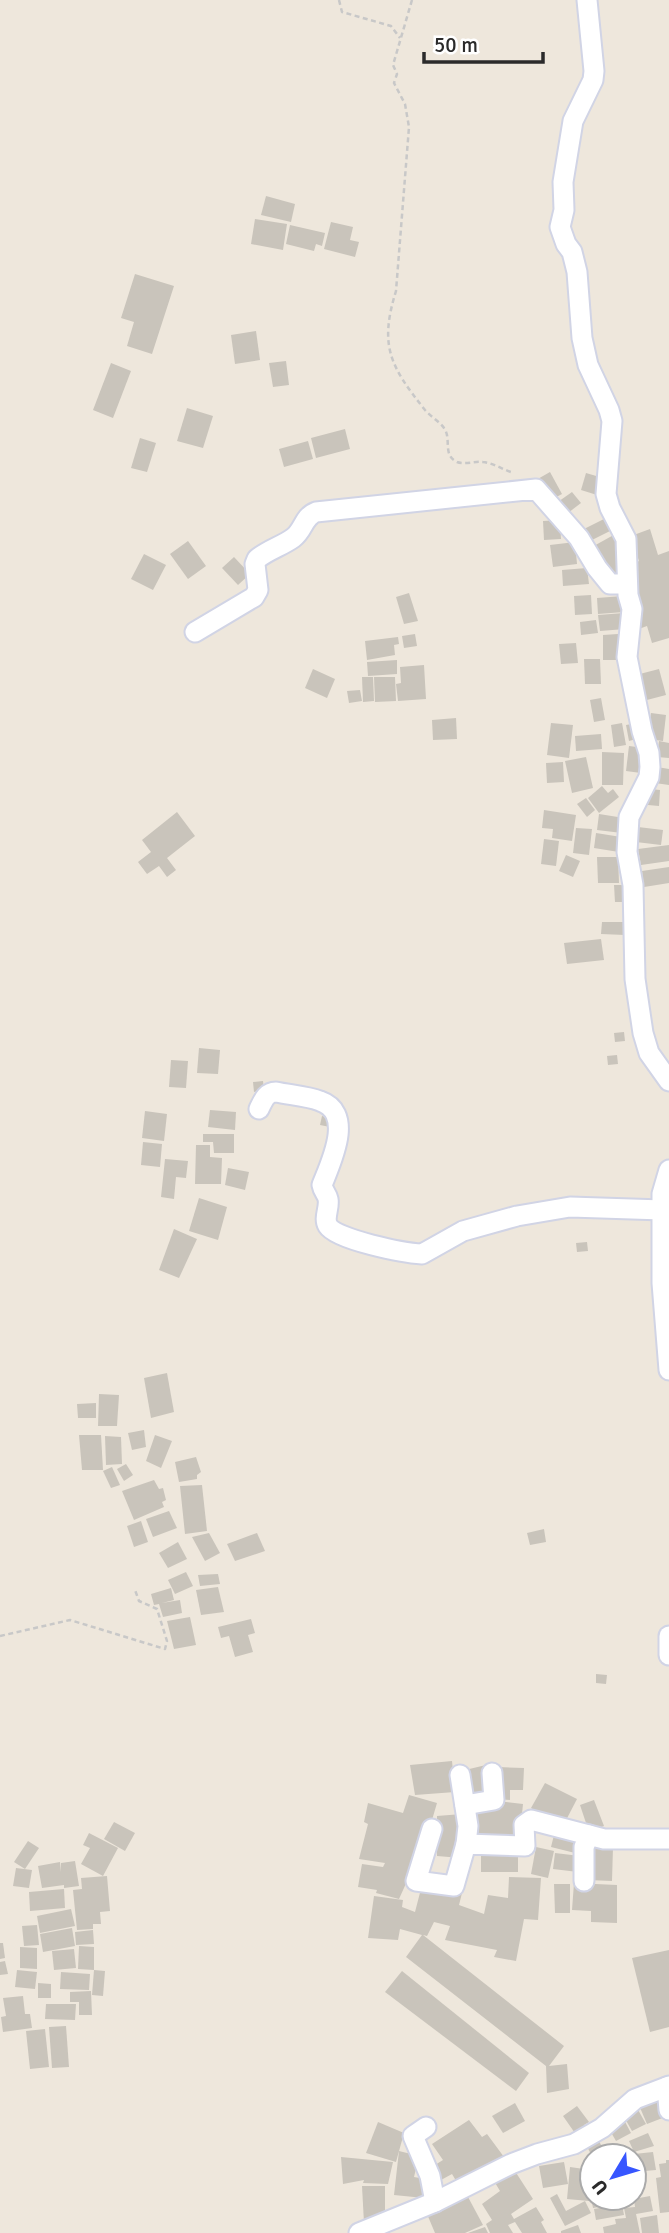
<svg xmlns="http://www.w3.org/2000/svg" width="669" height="2233" font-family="Signika,sans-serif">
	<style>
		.building { fill: #c9c4bb }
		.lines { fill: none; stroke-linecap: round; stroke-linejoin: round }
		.minor-casing { stroke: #d1d4e5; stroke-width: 23 }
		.path { stroke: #c8c8c8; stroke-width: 2.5; stroke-dasharray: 5 3.5; stroke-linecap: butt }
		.minor { stroke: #fff; stroke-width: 19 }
	</style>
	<rect width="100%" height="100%" fill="#eee7dc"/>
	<g class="building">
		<polygon points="266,196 295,204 291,222 261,215"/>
		<polygon points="255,219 287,224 283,250 251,244"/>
		<polygon points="331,222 353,227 350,240 359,242 355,257 324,249"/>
		<polygon points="290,225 325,233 322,246 316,244 314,251 286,244"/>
		<polygon points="135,274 174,286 152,354 127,346 134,322 121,318"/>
		<polygon points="256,331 260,360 235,364 231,335"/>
		<polygon points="286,361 289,385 273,387 269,363"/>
		<polygon points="111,363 131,371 113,418 93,410"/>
		<polygon points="187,408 213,416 203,448 177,441"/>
		<polygon points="345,429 350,449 316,458 311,438"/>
		<polygon points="140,438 156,443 147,472 131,468"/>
		<polygon points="308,441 313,459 284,467 279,449"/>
		<polygon points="550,472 562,494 547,502 536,480"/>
		<polygon points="586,473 603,478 597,495 581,490"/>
		<polygon points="572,492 581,503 564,516 555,504"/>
		<polygon points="610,516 616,528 588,542 582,530"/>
		<polygon points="560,520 561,539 544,540 543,521"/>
		<polygon points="650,529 658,555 669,551 669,638 652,643 647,626 636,630 631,596 639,593 630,565 639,561 631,536"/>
		<polygon points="619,532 625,572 610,580 592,547"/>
		<polygon points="188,541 206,566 188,579 170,554"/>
		<polygon points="575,542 577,564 553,567 550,545"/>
		<polygon points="144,554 166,565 153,590 131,579"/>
		<polygon points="234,557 250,574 238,585 222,568"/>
		<polygon points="587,568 589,584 563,586 562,570"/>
		<polygon points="409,593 418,621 404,624 396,597"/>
		<polygon points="591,595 592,614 575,615 574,596"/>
		<polygon points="623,596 624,612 598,614 597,598"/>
		<polygon points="624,613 625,629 600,631 598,615"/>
		<polygon points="596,620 598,633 581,635 580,622"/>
		<polygon points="415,634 417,646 404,648 402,636"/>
		<polygon points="618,634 619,660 603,660 603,635"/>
		<polygon points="398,637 399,644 394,645 395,655 367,660 365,641"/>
		<polygon points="576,643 578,663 561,664 559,644"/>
		<polygon points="584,659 600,659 601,684 585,684"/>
		<polygon points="397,660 397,674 368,676 367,662"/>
		<polygon points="424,665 426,699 398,701 396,684 401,683 400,667"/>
		<polygon points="313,669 335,679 327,698 305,688"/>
		<polygon points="659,669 666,695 643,701 636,675"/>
		<polygon points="362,677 373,677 374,701 363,702"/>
		<polygon points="374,677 395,677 396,701 375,702"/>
		<polygon points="360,690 362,701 349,703 347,691"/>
		<polygon points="601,698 605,720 594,722 590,700"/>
		<polygon points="651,713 666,715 663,741 648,739"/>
		<polygon points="456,718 457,739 433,740 432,720"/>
		<polygon points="551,723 573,725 569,758 547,755"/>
		<polygon points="622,723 626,745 614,747 611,725"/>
		<polygon points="637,723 640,738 629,741 626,725"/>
		<polygon points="601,734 602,749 576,751 575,736"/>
		<polygon points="659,741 669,743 669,758 657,757"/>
		<polygon points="629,746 644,748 641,773 626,771"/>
		<polygon points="602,752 624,753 623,785 602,785"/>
		<polygon points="586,757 593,788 572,793 565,761"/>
		<polygon points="563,762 564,782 547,783 546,763"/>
		<polygon points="657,767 669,769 669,785 655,783"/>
		<polygon points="602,786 608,793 613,789 619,797 599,813 588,798"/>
		<polygon points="650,789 660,790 659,806 648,805"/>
		<polygon points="586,798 595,810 587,817 577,804"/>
		<polygon points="544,810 576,815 572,841 552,838 553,829 542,828"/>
		<polygon points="177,812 195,836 167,858 176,870 167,877 159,866 147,874 138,862 151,852 142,840"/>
		<polygon points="599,814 624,818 622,833 597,830"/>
		<polygon points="638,827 663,830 661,845 636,842"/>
		<polygon points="576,828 592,829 589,855 573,853"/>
		<polygon points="596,833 621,837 619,852 594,848"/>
		<polygon points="544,839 559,841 556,866 541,864"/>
		<polygon points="669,845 669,861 641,865 638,849"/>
		<polygon points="566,855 580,861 573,877 559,871"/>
		<polygon points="597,857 618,857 619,883 598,883"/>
		<polygon points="669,867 669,883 644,887 642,871"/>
		<polygon points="614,885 630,885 630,902 615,902"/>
		<polygon points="602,922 625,922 625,935 601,934"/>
		<polygon points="601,939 604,960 567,964 564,943"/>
		<polygon points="624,1032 625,1041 615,1042 614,1033"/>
		<polygon points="199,1048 220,1050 218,1074 197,1073"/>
		<polygon points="617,1055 618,1064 608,1065 607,1056"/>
		<polygon points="171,1060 188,1061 186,1088 169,1087"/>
		<polygon points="263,1081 264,1090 254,1092 253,1082"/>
		<polygon points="210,1110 236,1112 235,1130 208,1127"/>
		<polygon points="145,1111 167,1114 164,1141 142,1138"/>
		<polygon points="322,1116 332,1118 330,1127 320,1125"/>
		<polygon points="203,1134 234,1134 234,1153 214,1153 213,1142 203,1142"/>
		<polygon points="143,1142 162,1144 160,1167 141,1165"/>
		<polygon points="196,1145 210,1145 210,1157 222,1158 221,1184 195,1184"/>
		<polygon points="165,1159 188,1161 186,1178 176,1177 174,1199 161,1197"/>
		<polygon points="228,1168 249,1172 245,1190 225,1185"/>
		<polygon points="199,1198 227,1207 218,1240 189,1231"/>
		<polygon points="174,1229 197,1239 179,1278 159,1270"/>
		<polygon points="587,1242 588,1251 577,1252 576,1243"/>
		<polygon points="167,1373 174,1412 151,1418 144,1378"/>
		<polygon points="99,1394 119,1395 117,1426 98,1426"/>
		<polygon points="96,1403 96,1418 78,1418 77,1404"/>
		<polygon points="144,1430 146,1447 132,1450 128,1433"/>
		<polygon points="79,1435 101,1435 103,1470 82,1470"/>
		<polygon points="155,1435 172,1441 161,1468 146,1461"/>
		<polygon points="105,1436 121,1437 122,1464 106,1465"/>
		<polygon points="196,1457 201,1472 197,1475 197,1479 179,1482 175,1462"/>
		<polygon points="126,1464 133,1475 124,1481 117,1469"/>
		<polygon points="112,1467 120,1485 111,1488 103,1471"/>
		<polygon points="154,1480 159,1489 163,1488 166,1500 162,1502 164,1507 134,1520 122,1491"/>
		<polygon points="202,1485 207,1531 185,1534 180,1486"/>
		<polygon points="169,1511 177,1528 153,1537 146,1519"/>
		<polygon points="141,1521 148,1542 134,1547 127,1526"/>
		<polygon points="544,1529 546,1542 530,1545 527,1533"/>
		<polygon points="209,1533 220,1553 205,1561 192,1537"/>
		<polygon points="257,1533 265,1551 235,1561 227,1544"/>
		<polygon points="178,1542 187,1559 168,1568 159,1553"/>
		<polygon points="186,1572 193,1586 175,1594 168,1580"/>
		<polygon points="218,1574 220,1584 200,1586 198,1575"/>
		<polygon points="218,1587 224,1612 201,1615 196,1590"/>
		<polygon points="171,1588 174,1600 162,1603 180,1600 182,1613 163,1617 159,1604 154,1605 151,1594"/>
		<polygon points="190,1617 196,1645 174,1649 167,1621"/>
		<polygon points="251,1619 255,1633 248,1635 253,1652 235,1657 229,1636 221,1638 218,1627"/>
		<polygon points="596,1674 607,1675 606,1684 596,1683"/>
		<polygon points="452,1761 455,1792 415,1795 410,1765"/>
		<polygon points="486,1765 492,1799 468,1803 461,1771"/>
		<polygon points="498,1767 524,1768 523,1790 510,1790 510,1800 496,1799"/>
		<polygon points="545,1783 577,1799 563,1826 531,1808"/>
		<polygon points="409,1795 437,1803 427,1837 399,1899 376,1893 377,1890 358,1887 362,1864 383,1867 385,1863 359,1859 368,1824 364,1822 368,1803 403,1813"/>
		<polygon points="594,1800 604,1826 589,1832 580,1805"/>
		<polygon points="498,1801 523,1804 519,1842 470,1841 468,1806"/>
		<polygon points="462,1814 461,1858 437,1856 437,1816"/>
		<polygon points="114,1822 135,1833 125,1851 104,1839"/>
		<polygon points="555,1831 582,1839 579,1854 551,1847"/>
		<polygon points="89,1833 118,1848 103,1876 81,1864 90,1848 83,1845"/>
		<polygon points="28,1841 39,1848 25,1869 14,1862"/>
		<polygon points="536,1847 554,1851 548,1878 531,1874"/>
		<polygon points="588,1847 613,1847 612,1881 588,1880"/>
		<polygon points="481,1848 518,1849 518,1872 481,1872"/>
		<polygon points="555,1853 580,1856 578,1872 553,1869"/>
		<polygon points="75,1861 79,1886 64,1888 64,1885 42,1888 38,1866 60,1862 61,1872 61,1863"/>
		<polygon points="16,1868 32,1870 29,1888 13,1886"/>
		<polygon points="107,1876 110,1911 100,1912 101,1924 93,1924 93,1929 77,1930 73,1890 82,1889 81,1878"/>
		<polygon points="509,1877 541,1878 538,1920 524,1919 516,1961 494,1957 497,1950 445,1940 450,1926 434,1922 427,1936 423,1935 564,2046 549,2066 567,2064 569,2089 547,2093 546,2066 406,1957 422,1935 400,1929 398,1940 368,1938 374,1896 403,1900 402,1907 415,1912 422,1885 441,1888 462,1893 459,1905 484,1914 488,1895 508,1898"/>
		<polygon points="574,1883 617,1885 617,1923 591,1922 591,1911 572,1910"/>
		<polygon points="554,1884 570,1884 570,1913 555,1913"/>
		<polygon points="64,1889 65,1908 30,1911 29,1892"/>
		<polygon points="71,1909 75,1926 40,1933 37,1916"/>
		<polygon points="37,1925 39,1945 24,1946 22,1926"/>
		<polygon points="72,1928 75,1946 43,1952 40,1934"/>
		<polygon points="93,1930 94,1944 76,1945 75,1932"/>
		<polygon points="0,1943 3,1943 5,1958 0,1959"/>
		<polygon points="79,1946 94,1947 94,1970 78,1969"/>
		<polygon points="20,1947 37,1948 37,1969 20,1968"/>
		<polygon points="74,1949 76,1968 54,1970 52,1951"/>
		<polygon points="669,1950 669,2027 650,2032 632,1958"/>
		<polygon points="5,1961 8,1974 0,1975 0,1962"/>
		<polygon points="17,1970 37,1972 35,1989 15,1987"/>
		<polygon points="94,1970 105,1971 103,1996 92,1995"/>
		<polygon points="402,1971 529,2073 516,2091 385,1992"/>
		<polygon points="61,1972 90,1974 89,1990 60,1989"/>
		<polygon points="38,1983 51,1984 51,1998 38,1998"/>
		<polygon points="91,1991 92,2015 79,2015 79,2002 70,2002 70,1992"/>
		<polygon points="23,1996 25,2014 30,2014 32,2028 3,2032 1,2017 6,2016 3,1998"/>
		<polygon points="46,2004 76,2004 75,2020 45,2019"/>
		<polygon points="66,2026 69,2067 52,2068 49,2027"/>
		<polygon points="45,2029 49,2067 30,2069 26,2031"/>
		<polygon points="655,2095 665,2117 647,2124 638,2103"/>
		<polygon points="515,2103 525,2121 503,2133 492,2116"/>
		<polygon points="577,2106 589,2122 584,2125 587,2129 577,2136 563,2116"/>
		<polygon points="637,2108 646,2124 632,2131 623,2115"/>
		<polygon points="623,2118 631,2133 616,2141 608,2127"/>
		<polygon points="469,2120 482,2137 487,2134 504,2157 461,2189 452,2174 441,2180 435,2165 443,2160 432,2144"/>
		<polygon points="378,2122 404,2133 396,2162 366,2153"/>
		<polygon points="648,2133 654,2146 634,2152 629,2141"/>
		<polygon points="597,2137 605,2153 592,2156 585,2143"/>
		<polygon points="625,2145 628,2151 622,2154 623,2156 601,2156"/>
		<polygon points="399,2151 419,2156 414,2177 425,2179 424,2198 394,2195"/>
		<polygon points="653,2152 656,2170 634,2172 634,2154"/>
		<polygon points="341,2157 393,2162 388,2184 363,2183 364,2180 343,2184"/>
		<polygon points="666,2160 669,2160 669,2212 660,2213 656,2178 661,2177 659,2164 666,2163"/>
		<polygon points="564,2162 568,2184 543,2188 539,2166"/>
		<polygon points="570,2167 591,2170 589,2201 567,2199"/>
		<polygon points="513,2168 533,2199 511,2214 514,2219 536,2207 544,2220 541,2222 547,2233 522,2233 515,2222 508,2225 513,2233 490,2233 486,2224 492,2220 482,2204 500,2191 494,2181"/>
		<polygon points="362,2186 385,2186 385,2220 364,2223"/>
		<polygon points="557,2194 566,2211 585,2201 591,2213 565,2226 550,2198"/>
		<polygon points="650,2196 653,2211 636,2214 640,2233 604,2233 603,2227 616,2224 615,2219 626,2218 624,2208 635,2207 634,2199"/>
		<polygon points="468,2197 483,2225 465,2233 435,2233 427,2214"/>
		<polygon points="591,2198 631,2198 631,2202 593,2208"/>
		<polygon points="622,2204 624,2215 596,2220 594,2209"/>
		<polygon points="657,2215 659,2233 642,2233 640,2218"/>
		<polygon points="578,2225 581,2233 561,2233 561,2231"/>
		<polygon points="485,2227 488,2233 468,2233"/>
	</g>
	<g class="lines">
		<g class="minor-casing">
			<g id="minor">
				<polyline points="587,0 594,71 593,80 573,121 563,182 564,210 560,227 566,244 572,252 577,272 582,338 588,365 609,410 612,421 606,494 610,508 626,539 628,595 632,609 627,657 642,731 649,753 650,767 649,777 629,817 627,852 633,885 635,979 643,1033 649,1053 669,1081"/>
				<path d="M195 632 254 597 258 590 255 564 257 559C268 550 282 546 293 538 304 530 303 517 316 512L536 489 579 538 597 568 610 584H627"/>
				<path d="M259 1109C263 1101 266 1092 276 1092 290 1095 307 1096 320 1101 355 1113 331 1162 322 1185 323 1191 327 1194 328 1199 330 1208 323 1218 328 1226 337 1240 404 1253 422 1254L463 1231 517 1216 570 1207 663 1210"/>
				<polyline points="669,1170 662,1194 662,1283 669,1370"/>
				<polyline points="669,1636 669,1655"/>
				<polyline points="460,1775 468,1826 466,1844"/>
				<polyline points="465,1805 494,1800 492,1773"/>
				<polyline points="432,1829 416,1881 454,1886 466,1844 525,1846 524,1825 531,1820 604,1839 669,1839"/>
				<polyline points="584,1881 584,1847 589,1835"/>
				<polyline points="667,2087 669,2110"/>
				<polyline points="426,2127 413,2136 430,2176 435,2202"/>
				<polyline points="359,2233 435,2202 511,2164 537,2154 574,2144 602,2128 635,2099 669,2086"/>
			</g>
		</g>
		<g class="path">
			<polyline points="339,0 342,12 391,26 400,38"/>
			<path d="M412 0 393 65 397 74 394 83 405 104 409 127 396 291C379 346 390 366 425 410 430 416 440 422 444 428 452 439 442 455 457 462 464 465 475 461 483 462 494 463 503 470 514 473"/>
			<polyline points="0,1636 70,1620 165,1649 167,1641 157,1609 139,1601 135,1590"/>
		</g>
		<use href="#minor" class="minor"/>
	</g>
	<g transform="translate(613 2177) rotate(232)"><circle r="33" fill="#ffffff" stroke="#aaaaaa" stroke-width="2"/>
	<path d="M0-5L12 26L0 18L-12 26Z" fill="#3756ff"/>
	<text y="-10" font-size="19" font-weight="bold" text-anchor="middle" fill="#2b2b2b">U</text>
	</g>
	<path d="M424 52v10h119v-10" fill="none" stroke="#2b2b2b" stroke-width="3.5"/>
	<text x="434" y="52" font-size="21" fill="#2b2b2b" stroke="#ffffff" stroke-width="5" paint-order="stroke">50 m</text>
</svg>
